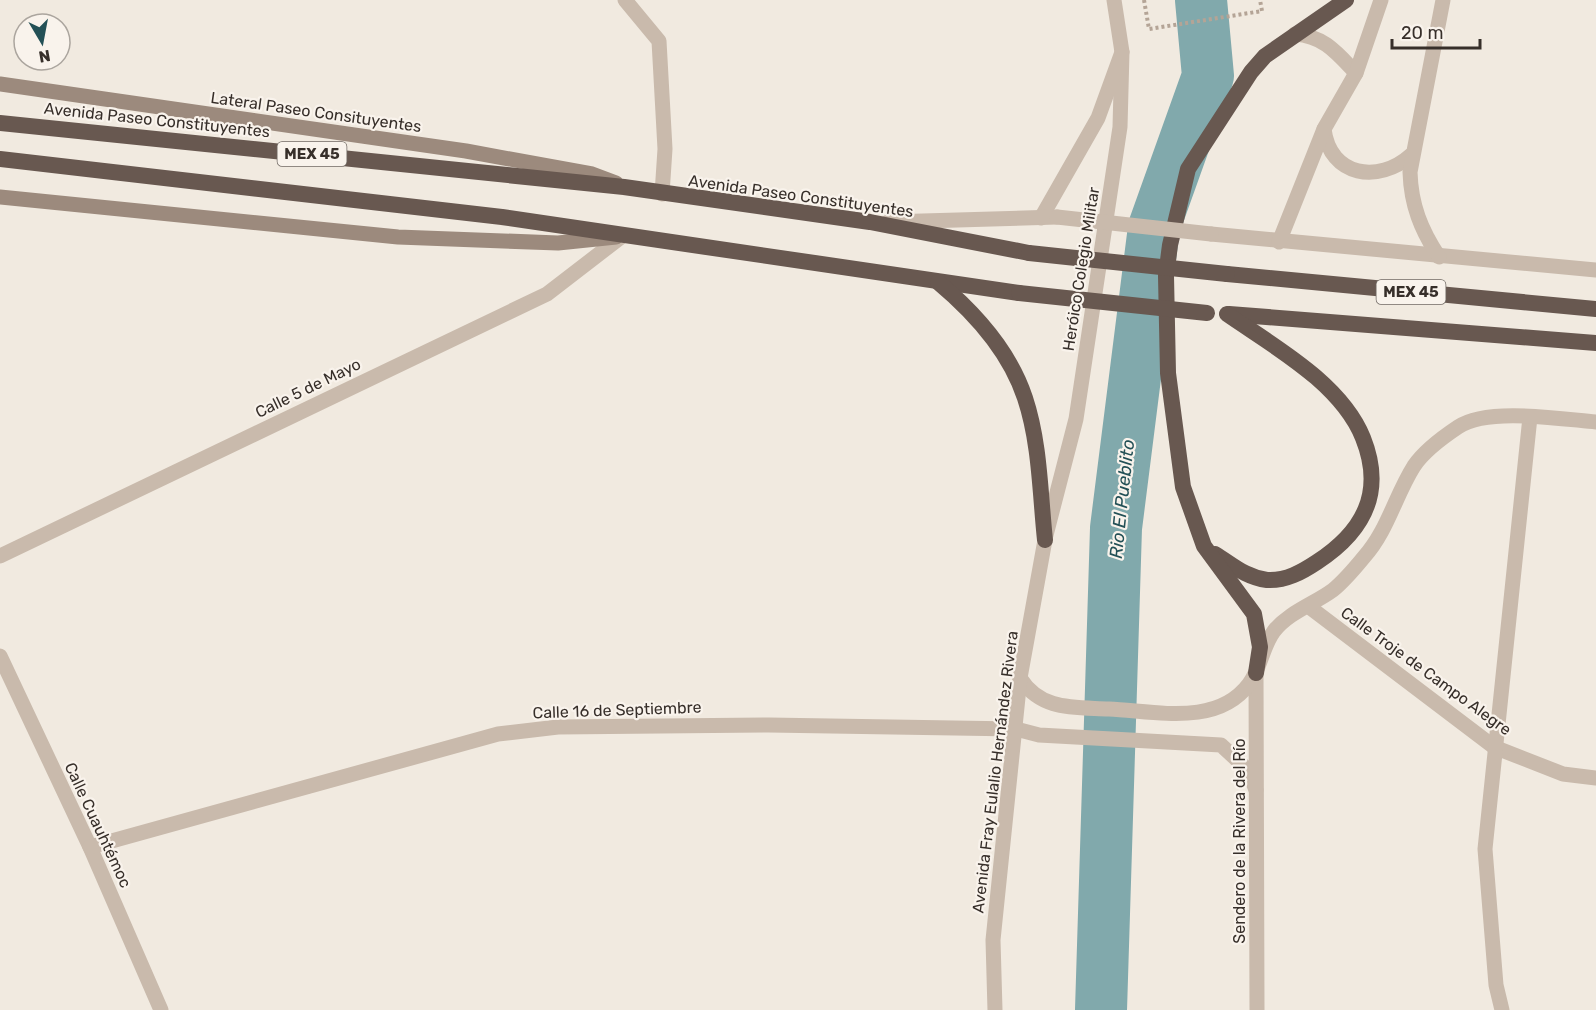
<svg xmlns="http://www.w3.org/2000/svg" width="1596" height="1010" font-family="Rubik,sans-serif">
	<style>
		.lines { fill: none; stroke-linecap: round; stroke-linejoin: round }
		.river { stroke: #81a9ac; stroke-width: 52 }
		.path { stroke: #b4a496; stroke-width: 4; stroke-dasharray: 3 3; stroke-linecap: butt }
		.minor { stroke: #c9baac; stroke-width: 15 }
		.tertiary { stroke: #c9baac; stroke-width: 15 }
		.secondary { stroke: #9c8a7d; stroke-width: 15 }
		.trunk { stroke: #685850; stroke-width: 16 }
		.tertiary-bridge { stroke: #c9baac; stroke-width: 15 }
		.trunk-bridge { stroke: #685850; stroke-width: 16 }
		.labels { text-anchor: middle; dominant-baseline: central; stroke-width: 4.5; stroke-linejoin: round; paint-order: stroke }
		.shield { fill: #f9f3ec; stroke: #716a64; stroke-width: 1.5 }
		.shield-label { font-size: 15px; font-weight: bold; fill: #372f2a }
		.street-label { font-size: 16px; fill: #372f2a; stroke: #f9f3ec }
		.water-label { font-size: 18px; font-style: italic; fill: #235056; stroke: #f9f3ec }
	</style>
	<rect width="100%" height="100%" fill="#f1eae0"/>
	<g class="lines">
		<polyline class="river" points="1101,1010 1116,528 1154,227 1208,76 1201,0"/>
		<polyline class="path" points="1144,0 1149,29 1262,11 1260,0"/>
		<g class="minor">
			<polyline points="625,0 659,41 665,149 662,194"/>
			<polyline points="1046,535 1076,419 1120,127 1122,52 1114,0"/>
			<polyline points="0,556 547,294 621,237"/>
			<polyline points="1308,606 1494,747 1563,774 1596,778"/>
			<polyline points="0,656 90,847 161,1010"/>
			<polyline points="90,847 498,734 558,727 769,725 1016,729 1039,735 1221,745 1248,770 1256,790"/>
			<polyline points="1502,1010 1496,985 1485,849 1530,417"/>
		</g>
		<g class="tertiary">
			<path d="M1295 34C1324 36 1337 53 1356 73"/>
			<path d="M1324 129C1330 177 1379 184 1411 155"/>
			<polyline points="1041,218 1098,118 1122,52"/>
			<polyline points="888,222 1057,217"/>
			<polyline points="1211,234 1596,270"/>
			<polyline points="1279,242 1324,129 1356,73 1381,0"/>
			<path d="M1439 257C1421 230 1411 205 1410 172L1443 0"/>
			<polyline points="1256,673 1257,1010"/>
			<path d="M1020 678C1041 711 1074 707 1109 709 1155 711 1217 727 1249 684 1261 668 1262 647 1274 631 1289 612 1314 604 1333 590 1344 581 1355 568 1364 557 1388 530 1395 496 1414 466 1424 451 1443 437 1458 427 1487 407 1561 419 1596 422"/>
			<polyline points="995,1010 993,940 1020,678 1045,540"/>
		</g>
		<g class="secondary">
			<polyline points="0,84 466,151 592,174 616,183"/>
			<polyline points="0,197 398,237 558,243 616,237"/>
		</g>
		<g class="trunk">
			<polyline points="0,123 624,187 870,222 1029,253"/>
			<polyline points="0,159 502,217 1019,293"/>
			<polyline points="1227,274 1596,309"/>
			<path d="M938 282C975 313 1010 352 1025 398 1040 443 1040 493 1045 540"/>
			<polyline points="1229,314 1596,343"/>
			<path d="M1215 554C1233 565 1245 577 1267 580 1286 581 1302 572 1317 562 1363 532 1385 493 1363 438 1341 383 1273 346 1227 314"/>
			<polyline points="1256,673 1260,647 1254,614 1204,546 1183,487 1168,373 1166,276 1170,245 1188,169 1251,72 1265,56 1346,0"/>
		</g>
		<polyline class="tertiary-bridge" points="1057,217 1211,234"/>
		<g class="trunk-bridge">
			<polyline points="1029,253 1227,274"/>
			<polyline points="1019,293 1207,313"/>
		</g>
	</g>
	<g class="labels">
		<g class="shield">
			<rect x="277.5" y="142" width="69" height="24" rx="4.5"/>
			<rect x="1376.5" y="280" width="69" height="24" rx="4.5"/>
		</g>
		<g class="shield-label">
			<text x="312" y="154">MEX 45</text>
			<text x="1411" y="292">MEX 45</text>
		</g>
		<g class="street-label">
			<text transform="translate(316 112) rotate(8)">Lateral Paseo Consituyentes</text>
			<text transform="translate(157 120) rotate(6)">Avenida Paseo Constituyentes</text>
			<text transform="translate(801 196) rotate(8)">Avenida Paseo Constituyentes</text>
			<text transform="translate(1081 269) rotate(-81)">Heróico Colegio Militar</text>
			<text transform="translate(308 388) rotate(-26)">Calle 5 de Mayo</text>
			<text transform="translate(1426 671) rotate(36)">Calle Troje de Campo Alegre</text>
			<text transform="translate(617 710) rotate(-2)">Calle 16 de Septiembre</text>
			<text transform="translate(995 772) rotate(-83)">Avenida Fray Eulalio Hernández Rivera</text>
			<text transform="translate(98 825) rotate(65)">Calle Cuauhtémoc</text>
			<text transform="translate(1239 841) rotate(-90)">Sendero de la Rivera del Río</text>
		</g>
		<g class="water-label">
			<text transform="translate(1122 499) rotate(-84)">Rio El Pueblito</text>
		</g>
	</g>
	<g transform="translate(42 42) rotate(170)"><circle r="28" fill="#f9f3ec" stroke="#aba59e" stroke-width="1.5"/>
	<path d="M0-4.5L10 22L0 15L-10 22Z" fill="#235056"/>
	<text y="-9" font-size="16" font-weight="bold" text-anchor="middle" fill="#372f2a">N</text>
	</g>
	<path d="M1392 39v9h88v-9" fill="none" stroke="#372f2a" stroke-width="3"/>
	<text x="1401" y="39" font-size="18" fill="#372f2a" stroke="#f9f3ec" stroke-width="4.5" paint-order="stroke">20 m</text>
</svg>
